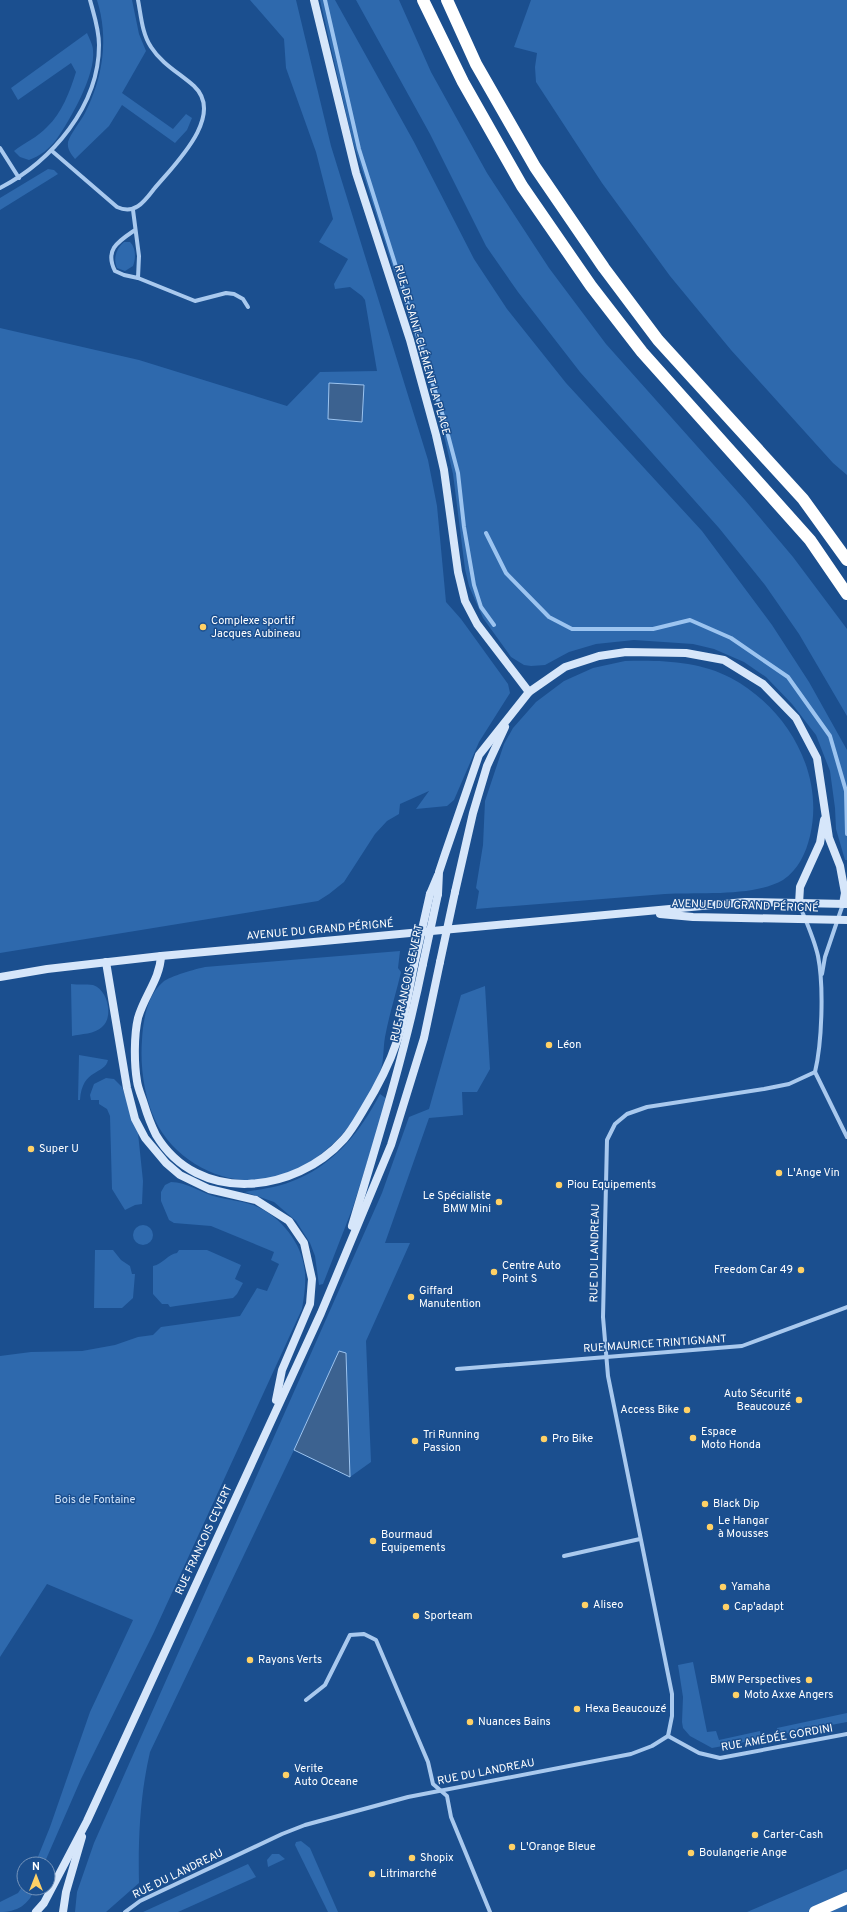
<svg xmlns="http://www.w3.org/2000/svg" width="847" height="1912" font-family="Overpass,sans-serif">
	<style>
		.green { fill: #2e69ad }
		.water { fill: #3c6290; stroke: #9cc4f0 }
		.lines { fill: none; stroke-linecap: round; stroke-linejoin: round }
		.stream { stroke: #9cc4f0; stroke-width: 4 }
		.street { stroke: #a9c9ee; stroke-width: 4 }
		.secondary { stroke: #d6e6fa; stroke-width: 8 }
		.highway { stroke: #fff; stroke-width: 12 }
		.secondary-bridge { stroke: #d6e6fa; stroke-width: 8 }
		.poi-dot { fill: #ffd166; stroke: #1b4f8f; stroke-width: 1.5 }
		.labels { text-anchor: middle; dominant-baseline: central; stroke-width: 3; stroke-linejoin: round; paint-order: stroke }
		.street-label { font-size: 11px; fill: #fff; stroke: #1b4f8f }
		.poi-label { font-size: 11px; fill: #fff; stroke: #1b4f8f; text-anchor: start }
		.park-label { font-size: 11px; fill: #cfe3fa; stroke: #1b4f8f }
	</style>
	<rect width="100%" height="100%" fill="#1b4f8f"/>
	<g class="green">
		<path d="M97 0H132L139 34 146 51 122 93 173 129 186 114 192 118 187 130 175 143 122 105 109 126 75 159C71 154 67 149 68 142 70 134 81 121 85 113 103 78 109 38 97 0Z"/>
		<polygon points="250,0 296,0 331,146 428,460 437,506 446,602 461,619 508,684 510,693 479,742 454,800 447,806 416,809 429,791 400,804 399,814 387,821 375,834 344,882 329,894 318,901 0,953 0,328 139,360 287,406 320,372 377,371 365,300 362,296 350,287 335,289 334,284 348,259 319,242 333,219 316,152 286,68 284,39"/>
		<polygon points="320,0 335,0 414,142 474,259 507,309 566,383 702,531 772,625 809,682 847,750 847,860 845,860 836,829 835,808 830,771 816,735 792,704 766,677 744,662 714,649 693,644 634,640 596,644 569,652 545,665 531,666 524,665 511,657 483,618 469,586 465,569 453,474 438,410 352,139"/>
		<polygon points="356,0 399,0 431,72 487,173 549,268 606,344 745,500 793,557 847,629 847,716 799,634 765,585 719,528 580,372 518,292 486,246 430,134"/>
		<polygon points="531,0 847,0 847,475 833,463 731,350 670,276 602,183 536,82 535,67 537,53 514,47"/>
		<path d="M87 33C89 38 93 45 93 50 96 75 70 120 56 140 49 149 40 156 29 160L20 157 14 151C24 143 38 137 47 127 62 113 70 91 76 72L71 63 18 100 11 88Z"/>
		<polygon points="48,169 54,170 58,174 0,210 0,198"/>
		<path d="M124 242H130C136 248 136 258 133 266L125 271 117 268C113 259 116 248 124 242Z"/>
		<path d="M625 661C661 660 699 661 731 678 787 708 825 773 810 836 806 853 798 870 783 880 754 897 699 892 665 894 602 899 539 904 476 909L479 891 476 888 483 845 485 801 504 744 513 728 536 702 564 681 593 668Z"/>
		<path d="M400 951 398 968 401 972C396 994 389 1015 385 1037 383 1048 384 1062 380 1072 365 1112 333 1154 294 1170 288 1172 283 1175 277 1177 229 1190 176 1164 155 1120 144 1096 140 1066 142 1040 143 1021 147 995 163 982 170 976 196 969 205 967Z"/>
		<path d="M71 984C78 985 86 984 93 985 108 990 114 1017 102 1027 95 1034 81 1034 72 1036Z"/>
		<path d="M485 986 490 1069 477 1092H462L463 1115 429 1118 385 1243H410L366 1341 371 1462 350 1477 346 1353 339 1351 294 1450 150 1752C140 1795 138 1839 139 1883L106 1912H75L77 1892 94 1843 382 1193 409 1117 429 1109 461 995Z"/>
		<path d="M79 1055 108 1060C105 1075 82 1068 80 1100H78Z"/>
		<polygon points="106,1078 114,1079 122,1087 138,1133 143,1181 142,1204 135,1205 125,1210 112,1189 110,1116 107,1109 99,1104 99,1100 91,1100 90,1095 94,1084"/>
		<path d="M380 1094 387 1099 353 1207 323 1284 319 1285 315 1256 310 1243 296 1221 274 1202 245 1192C260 1189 275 1188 290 1182 332 1167 360 1133 380 1094Z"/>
		<path d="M171 1182C187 1182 201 1193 217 1197 229 1200 242 1201 253 1205 280 1215 303 1243 305 1273 306 1285 304 1297 302 1309L154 1632 81 1779 44 1864H35L50 1827 90 1712 133 1620 47 1584 0 1657V1356L31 1352 82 1351 115 1345 138 1337 153 1335 161 1327 240 1316 257 1288 267 1291 279 1264 271 1260 274 1252 211 1226 174 1223 169 1220 161 1201V1192L165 1185Z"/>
		<circle cx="143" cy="1235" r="10"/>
		<polygon points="95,1250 113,1250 121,1260 130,1266 132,1274 135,1274 133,1298 122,1308 94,1308"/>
		<path d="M179 1250H207L241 1265 235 1279 243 1283 237 1294 233 1298 176 1306 170 1307 168 1304H162L153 1294V1266C163 1264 168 1254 177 1253Z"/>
		<polygon points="693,1662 707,1732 716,1731 719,1740 760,1731 761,1739 712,1748 690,1736 683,1728 682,1722 683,1697 678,1665"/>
		<polygon points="847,1713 847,1722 778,1735 777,1728"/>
		<polygon points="301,1841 310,1848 338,1912 328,1912 295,1845 296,1842"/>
		<polygon points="272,1854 279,1854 285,1859 268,1867 267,1860"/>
		<polygon points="248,1864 256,1877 178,1912 143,1912"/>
		<polygon points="847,1869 847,1912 747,1912"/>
		<path d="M24 1884V1888H35C29 1905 17 1912 0 1912V1902L18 1893Z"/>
	</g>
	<g class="water">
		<polygon points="329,383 364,385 362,422 328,419"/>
		<polygon points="339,1351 346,1353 350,1477 294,1450"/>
	</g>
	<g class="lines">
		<g class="stream">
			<polyline points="325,0 359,149 443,416 458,473 464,527 474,585 481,607 494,625"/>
			<polyline points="486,533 506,573 549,617 572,629 653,629 690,620 731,638 788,677 830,736 846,791 847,834"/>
		</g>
		<g class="street">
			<polyline points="0,148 19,178"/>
			<path d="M52 151 117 207C135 215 144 202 154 189 173 166 226 116 194 86 179 73 161 63 151 47 142 34 141 15 138 0"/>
			<path d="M0 188C52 161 99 106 99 45 99 29 94 15 90 0"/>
			<path d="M133 210 139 256 138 278 124 275 115 271C104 249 119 241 135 230"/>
			<polyline points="138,278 195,301 226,293 234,294 243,299 248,307"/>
			<polyline points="822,974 825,957 843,904"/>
			<polyline points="815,1072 847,1137"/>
			<polyline points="457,1369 742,1346 847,1307"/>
			<polyline points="564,1556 640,1539"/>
			<polyline points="306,1700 325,1685 350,1635 364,1634 376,1640 428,1762 433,1784 447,1796 451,1817 490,1912"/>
			<polyline points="668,1736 699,1753 720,1758 847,1734"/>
			<path d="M125 1912 140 1901 282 1834 305 1825 408 1797 631 1754 652 1746 668 1736 672 1716V1694L608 1376 603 1317 607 1140 615 1124 627 1114 647 1107 764 1089 789 1084 815 1072C822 1043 824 986 818 956 814 938 806 921 799 904"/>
		</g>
		<g class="secondary">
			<polyline points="314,0 356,173 410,340 436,435 444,470 458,572 465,601 477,624 529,692"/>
			<polyline points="455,892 473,813 487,766 505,727"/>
			<polyline points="430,894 438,875"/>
			<polyline points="438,894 439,872 445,854 479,755 529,692 565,667 599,656 626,652 686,653 724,660 763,684 796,718 817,758 829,838 840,866 845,893 843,904"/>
			<polyline points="799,904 800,887 820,843 824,820"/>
			<polyline points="660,914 693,917 847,920"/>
			<path d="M161 956C160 979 144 996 138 1018 134 1035 134 1063 137 1081 138 1089 142 1097 144 1104 147 1114 151 1125 156 1135 198 1205 295 1194 344 1139 352 1130 358 1119 364 1109 377 1088 389 1065 397 1041 405 1017 409 990 414 965"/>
			<polyline points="106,962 127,1088 135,1119 145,1138 166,1163 180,1175 209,1189 256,1200 289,1221 304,1243 312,1279 310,1304 282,1370 276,1400"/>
			<polyline points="0,977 47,969 161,956 745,902 847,904"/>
			<path d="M352 1226C378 1139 405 1053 423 964"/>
			<polyline points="36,1912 44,1903 87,1821 321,1313 391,1145 424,1038 440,962"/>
			<polyline points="63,1912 66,1892 82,1837"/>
		</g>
		<g class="highway">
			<polyline points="423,0 463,82 522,186 591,286 642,352 810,540 847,594"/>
			<polyline points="447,0 476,64 535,167 604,268 658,340 803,499 847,560"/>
			<polyline points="815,1912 847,1898"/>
		</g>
		<g class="secondary-bridge">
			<polyline points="440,962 455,892"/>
			<polyline points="423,964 438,894"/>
			<polyline points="414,965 430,894"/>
		</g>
	</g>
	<g class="poi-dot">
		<circle cx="203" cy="627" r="4"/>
		<circle cx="549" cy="1045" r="4"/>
		<circle cx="31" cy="1149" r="4"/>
		<circle cx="779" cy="1173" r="4"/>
		<circle cx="559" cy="1185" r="4"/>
		<circle cx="499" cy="1202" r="4"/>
		<circle cx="801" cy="1270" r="4"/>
		<circle cx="494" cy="1272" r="4"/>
		<circle cx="411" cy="1297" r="4"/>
		<circle cx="799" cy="1400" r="4"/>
		<circle cx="687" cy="1410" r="4"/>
		<circle cx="693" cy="1438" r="4"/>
		<circle cx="544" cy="1439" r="4"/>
		<circle cx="415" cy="1441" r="4"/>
		<circle cx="705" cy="1504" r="4"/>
		<circle cx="710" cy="1527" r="4"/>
		<circle cx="373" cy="1541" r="4"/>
		<circle cx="723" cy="1587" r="4"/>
		<circle cx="585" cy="1605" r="4"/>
		<circle cx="726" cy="1607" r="4"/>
		<circle cx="416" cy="1616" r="4"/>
		<circle cx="250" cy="1660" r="4"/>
		<circle cx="809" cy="1680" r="4"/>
		<circle cx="736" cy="1695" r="4"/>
		<circle cx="577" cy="1709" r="4"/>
		<circle cx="470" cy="1722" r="4"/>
		<circle cx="286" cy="1775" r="4"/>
		<circle cx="755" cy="1835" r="4"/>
		<circle cx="512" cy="1847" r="4"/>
		<circle cx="691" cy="1853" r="4"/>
		<circle cx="412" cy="1858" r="4"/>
		<circle cx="372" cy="1874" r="4"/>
	</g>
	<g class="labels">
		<g class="street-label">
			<text transform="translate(422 350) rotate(74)">RUE DE SAINT-CLÉMENT LA PLACE</text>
			<text transform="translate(745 906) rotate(2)">AVENUE DU GRAND PÉRIGNÉ</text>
			<text transform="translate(320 930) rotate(-5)">AVENUE DU GRAND PÉRIGNÉ</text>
			<text transform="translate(407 983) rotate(-78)">RUE FRANCOIS CEVERT</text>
			<text transform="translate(595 1253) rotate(-89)">RUE DU LANDREAU</text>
			<text transform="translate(655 1344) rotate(-4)">RUE MAURICE TRINTIGNANT</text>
			<text transform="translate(204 1540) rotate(-65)">RUE FRANCOIS CEVERT</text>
			<text transform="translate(777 1738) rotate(-10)">RUE AMÉDÉE GORDINI</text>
			<text transform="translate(486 1772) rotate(-11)">RUE DU LANDREAU</text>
			<text transform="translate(178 1874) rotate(-26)">RUE DU LANDREAU</text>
		</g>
		<g class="poi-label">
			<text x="211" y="621">Complexe sportif<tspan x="211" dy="13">Jacques Aubineau</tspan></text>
			<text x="557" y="1045">Léon</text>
			<text x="39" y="1149">Super U</text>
			<text x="787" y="1173">L'Ange Vin</text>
			<text x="567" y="1185">Piou Equipements</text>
			<text x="491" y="1196" text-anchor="end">Le Spécialiste<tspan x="491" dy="13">BMW Mini</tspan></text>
			<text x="502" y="1266">Centre Auto<tspan x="502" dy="13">Point S</tspan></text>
			<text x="793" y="1270" text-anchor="end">Freedom Car 49</text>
			<text x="419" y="1291">Giffard<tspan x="419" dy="13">Manutention</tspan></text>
			<text x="791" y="1394" text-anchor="end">Auto Sécurité<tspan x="791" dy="13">Beaucouzé</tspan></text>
			<text x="679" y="1410" text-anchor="end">Access Bike</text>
			<text x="701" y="1432">Espace<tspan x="701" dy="13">Moto Honda</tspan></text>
			<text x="423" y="1435">Tri Running<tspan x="423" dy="13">Passion</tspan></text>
			<text x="552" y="1439">Pro Bike</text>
			<text x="713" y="1504">Black Dip</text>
			<text x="718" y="1521">Le Hangar<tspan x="718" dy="13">à Mousses</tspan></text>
			<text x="381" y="1535">Bourmaud<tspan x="381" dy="13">Equipements</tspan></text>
			<text x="731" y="1587">Yamaha</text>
			<text x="593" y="1605">Aliseo</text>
			<text x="734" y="1607">Cap'adapt</text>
			<text x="424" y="1616">Sporteam</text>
			<text x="258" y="1660">Rayons Verts</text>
			<text x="801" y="1680" text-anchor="end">BMW Perspectives</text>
			<text x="744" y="1695">Moto Axxe Angers</text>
			<text x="585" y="1709">Hexa Beaucouzé</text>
			<text x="478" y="1722">Nuances Bains</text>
			<text x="294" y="1769">Verite<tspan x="294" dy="13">Auto Oceane</tspan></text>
			<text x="763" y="1835">Carter-Cash</text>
			<text x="520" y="1847">L'Orange Bleue</text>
			<text x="699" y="1853">Boulangerie Ange</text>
			<text x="420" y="1858">Shopix</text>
			<text x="380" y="1874">Litrimarché</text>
		</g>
		<g class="park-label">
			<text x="95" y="1500">Bois de Fontaine</text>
		</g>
	</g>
	<g transform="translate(36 1876)"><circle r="19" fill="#1b4f8f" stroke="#7695bc"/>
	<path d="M0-3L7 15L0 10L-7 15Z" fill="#ffd166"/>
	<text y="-6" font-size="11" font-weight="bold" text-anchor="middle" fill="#ffffff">N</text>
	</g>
</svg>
